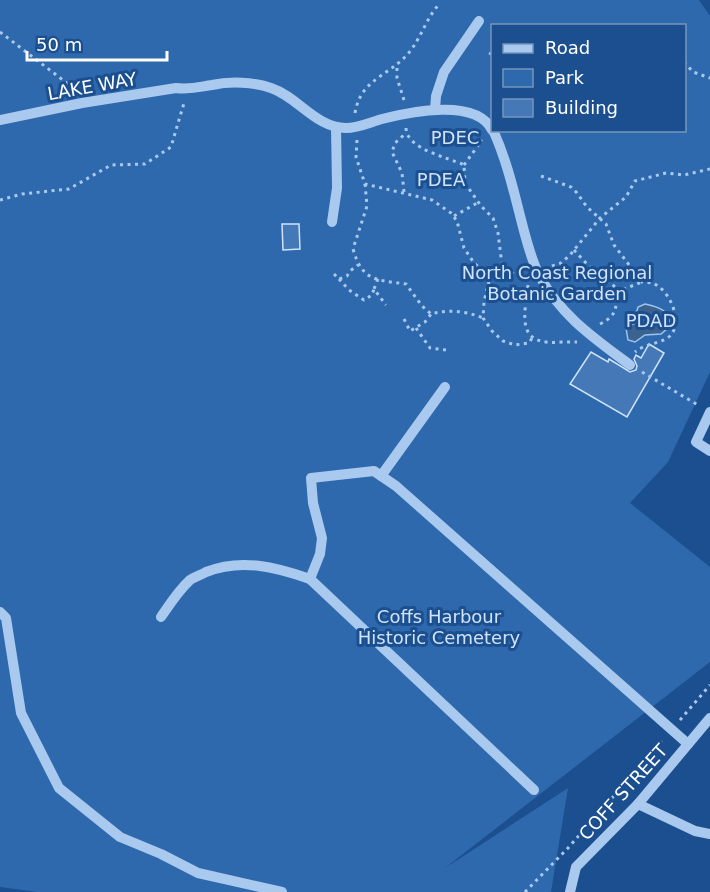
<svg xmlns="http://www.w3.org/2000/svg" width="710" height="892" font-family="'DejaVu Sans',sans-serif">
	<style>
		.green { fill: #2e69ad; fill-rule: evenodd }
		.water { fill: #3c6290; stroke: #9cc4f0; stroke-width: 1.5 }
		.building { fill: #4478b7; stroke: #cfe3fa; stroke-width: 1.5 }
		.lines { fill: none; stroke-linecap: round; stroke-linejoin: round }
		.path { stroke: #a9c9ee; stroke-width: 3; stroke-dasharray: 3 4.5; stroke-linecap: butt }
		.minor { stroke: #a9c9ee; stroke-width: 10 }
		.labels { text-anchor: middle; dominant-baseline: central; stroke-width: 6; stroke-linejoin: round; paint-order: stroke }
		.street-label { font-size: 18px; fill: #fff; stroke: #1b4f8f }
		.park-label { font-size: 18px; fill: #cfe3fa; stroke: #1b4f8f }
	</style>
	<rect width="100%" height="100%" fill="#1b4f8f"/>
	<path class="green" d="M0 0H699L710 16V372L668 462 630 503 710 567V662L445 868 568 788 551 892H37L0 887ZM492 26H684V130H492Z"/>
	<path class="water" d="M645 304C659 307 673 311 668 328L661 334 645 335 635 342 628 340 626 328 637 322 636 314 638 307Z"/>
	<g class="building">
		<polygon points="282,224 299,224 300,249 283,250"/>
		<polygon points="649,344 664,353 627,417 570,384 591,352 608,362 609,359 630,372 636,370 637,366 634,359 636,355 641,358"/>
	</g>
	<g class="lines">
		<g class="path">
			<polyline points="0,32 76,90"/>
			<polyline points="490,55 492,48"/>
			<polyline points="684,62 693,72 710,78"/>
			<path d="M404 100 397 78V64C420 47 422 23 440 3"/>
			<path d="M355 113C360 85 377 80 397 64"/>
			<path d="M406 128C407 150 448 157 464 165L465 183 481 206 493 218 498 233 502 265 508 271 524 278"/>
			<polyline points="357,140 356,157 365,184 432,200 451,213 457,221 464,248 474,263 487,274 489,281 484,302 483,318 492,331 503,341 515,345 529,343 532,338"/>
			<polyline points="464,165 482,140"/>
			<path d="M541 176 571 187 577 193 587 207 606 224 614 245 642 282C645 283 649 282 652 283 669 288 684 322 670 336 661 344 646 343 635 352"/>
			<path d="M365 184 367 206 353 249C362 281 376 280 406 284L422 306 431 314C449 309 466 311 483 318"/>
			<polyline points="404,192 402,173 392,152 395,143 406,133"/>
			<polyline points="0,200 22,194 69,189 111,165 145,164 171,147 184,103"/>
			<polyline points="454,216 479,202"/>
			<polyline points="574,250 598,276 612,284 619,291"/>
			<polyline points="552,266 561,263 570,255 600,218 626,197 635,181 666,173 684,175 710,169"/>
			<polyline points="334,274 339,279 347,276 350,271 358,265"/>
			<polyline points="487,274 502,265"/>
			<polyline points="339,279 349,290 364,300 372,295 374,289"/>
			<polyline points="378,279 374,289 386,305"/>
			<path d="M528 285C524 319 516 346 562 342 567 342 572 342 577 342"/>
			<polyline points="404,319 410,331 425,322 431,314"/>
			<path d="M600 324C619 314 614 309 619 291L642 282"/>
			<polyline points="416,328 430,348 446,350"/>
			<polyline points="642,372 698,405"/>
			<polyline points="680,720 710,685"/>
			<polyline points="525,892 568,848 662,741"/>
		</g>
		<g class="minor">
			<polyline points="435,110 436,96 444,72 479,21"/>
			<path d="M0 120 82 103 176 88C190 90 199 87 212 85 230 81 254 82 271 88 298 97 316 128 346 128 358 128 371 122 382 119 410 112 476 98 492 130"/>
			<path d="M493 130C508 163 515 197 524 231 528 246 532 261 539 275 561 316 594 338 630 365"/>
			<polyline points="332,222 337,188 336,127"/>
			<polyline points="710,412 696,442 710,451"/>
			<polyline points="381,476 445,387"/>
			<polyline points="0,612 6,618 21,713 59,788 120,837 161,854 198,873 282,892"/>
			<path d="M161 617C170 604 178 591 190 580 194 577 201 575 206 572 241 558 276 567 310 579"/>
			<polyline points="534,790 310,579 320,554 322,538 313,503 311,478 374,471 396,486 688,744"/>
			<polyline points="638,804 695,831 710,834"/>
			<polyline points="570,892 576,867 638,804 710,718"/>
		</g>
	</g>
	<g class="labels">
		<g class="street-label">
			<text transform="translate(92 86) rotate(-10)">LAKE WAY</text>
			<text transform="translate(623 792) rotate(-48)">COFF STREET</text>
		</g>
		<g class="park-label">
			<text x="455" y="137">PDEC</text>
			<text x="441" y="179">PDEA</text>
			<text x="557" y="272">North Coast Regional<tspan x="557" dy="21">Botanic Garden</tspan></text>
			<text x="651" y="320">PDAD</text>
			<text x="439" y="616">Coffs Harbour<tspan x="439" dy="21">Historic Cemetery</tspan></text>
		</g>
	</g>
	<rect x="491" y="24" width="195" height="108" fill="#1b4f8f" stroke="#7695bc" stroke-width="1.5"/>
	<rect x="503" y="44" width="30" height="9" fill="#a9c9ee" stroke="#7695bc" stroke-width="1.5"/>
	<text x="545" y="54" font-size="18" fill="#ffffff">Road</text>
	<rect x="503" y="69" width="30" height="18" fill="#2e69ad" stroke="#7695bc" stroke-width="1.5"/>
	<text x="545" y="84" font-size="18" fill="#ffffff">Park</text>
	<rect x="503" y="99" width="30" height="18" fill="#4478b7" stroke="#7695bc" stroke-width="1.5"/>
	<text x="545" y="114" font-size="18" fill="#ffffff">Building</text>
	<path d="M27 51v9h140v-9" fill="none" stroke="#ffffff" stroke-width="3"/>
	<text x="36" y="51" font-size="18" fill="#ffffff" stroke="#1b4f8f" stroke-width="4.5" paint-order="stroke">50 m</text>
</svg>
